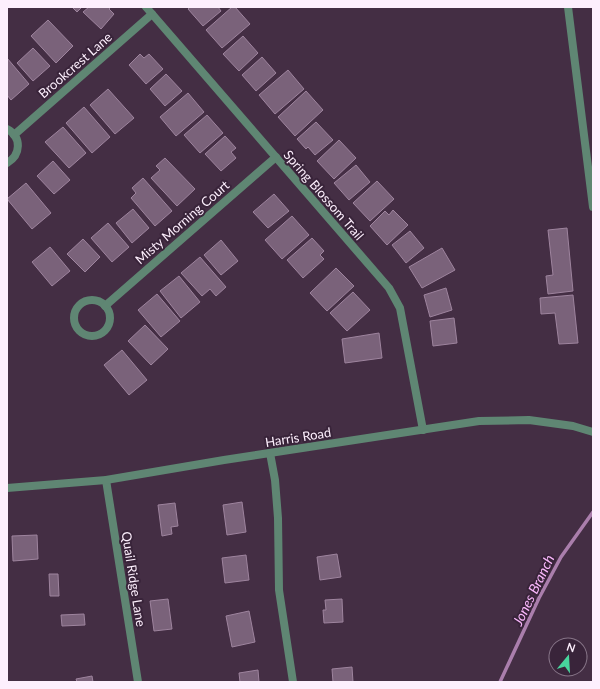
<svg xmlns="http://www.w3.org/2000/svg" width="600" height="689" font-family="Lato,sans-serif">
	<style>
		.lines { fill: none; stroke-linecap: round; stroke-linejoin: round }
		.stream { stroke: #aa7eac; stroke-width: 3.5 }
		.building { fill: #7a627a; stroke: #9e849e }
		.minor { stroke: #5f8673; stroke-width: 8 }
		.tertiary { stroke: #5f8673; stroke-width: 8 }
		.labels { text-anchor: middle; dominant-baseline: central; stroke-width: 4; stroke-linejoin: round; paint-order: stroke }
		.street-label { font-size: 13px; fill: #fdeffd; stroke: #39243a }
		.water-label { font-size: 14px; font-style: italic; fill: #fab8fc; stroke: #39243a }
	</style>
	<rect width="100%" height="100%" fill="#442e44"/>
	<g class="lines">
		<polyline class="stream" points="500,682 539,598 561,557 593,512"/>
	</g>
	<g class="building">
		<polygon points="72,7 82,7 77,12"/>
		<polygon points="89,7 111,7 109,9 114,14 101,29 83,12"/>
		<polygon points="190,7 218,7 221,11 203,26 188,9"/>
		<polygon points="232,7 235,7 250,24 222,48 206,30"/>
		<polygon points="48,20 73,46 56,63 31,36"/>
		<polygon points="243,36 258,53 239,71 223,54"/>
		<polygon points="33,48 50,66 33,81 17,63"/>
		<polygon points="140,54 144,58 149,54 163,69 146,84 129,65"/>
		<polygon points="262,57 276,73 256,91 242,75"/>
		<polygon points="7,58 29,84 11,100 7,95"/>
		<polygon points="288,70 304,89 275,114 259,95"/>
		<polygon points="166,74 182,91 165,106 150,89"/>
		<polygon points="108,89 134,118 115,134 90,105"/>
		<polygon points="306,91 323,110 295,136 278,117"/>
		<polygon points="188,93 204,112 176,136 160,117"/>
		<polygon points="84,107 110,137 92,153 66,123"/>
		<polygon points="207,115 223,133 200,153 184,135"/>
		<polygon points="316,122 333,140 315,155 308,147 306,149 297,139"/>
		<polygon points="63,127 86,153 69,168 45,142"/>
		<polygon points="225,136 236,148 231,152 236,158 221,171 205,154"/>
		<polygon points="339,140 356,158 334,179 317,161"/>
		<polygon points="165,158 195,189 177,206 151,178 160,170 156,166"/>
		<polygon points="53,161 70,180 54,194 37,176"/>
		<polygon points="356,165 370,182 349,200 334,183"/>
		<polygon points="143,178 172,211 155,226 131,198 136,193 132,188"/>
		<polygon points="377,181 394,199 370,221 353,203"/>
		<polygon points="26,183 51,213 32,229 7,199"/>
		<polygon points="274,194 289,211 268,228 253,212"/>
		<polygon points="133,209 149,228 132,243 116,223"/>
		<polygon points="393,210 408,225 387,245 370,226 385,211 389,215"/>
		<polygon points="292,216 309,235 282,259 265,240"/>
		<polygon points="108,223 129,247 112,262 91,238"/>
		<polygon points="567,228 573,291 548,294 546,276 553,275 548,230"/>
		<polygon points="410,231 424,248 406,263 392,245"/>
		<polygon points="312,238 324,251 320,255 324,259 303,278 287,260"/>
		<polygon points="83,239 100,257 85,272 67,254"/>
		<polygon points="221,240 238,261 221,275 204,255"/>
		<polygon points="50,247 70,271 52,286 32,262"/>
		<polygon points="442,248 455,270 422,288 409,267"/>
		<polygon points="200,257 226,287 216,296 210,289 202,296 181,273"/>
		<polygon points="336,268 354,286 327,311 310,293"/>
		<polygon points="179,276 200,302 181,318 160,291"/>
		<polygon points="446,288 452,310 430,317 424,295"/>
		<polygon points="353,292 370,310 347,331 330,313"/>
		<polygon points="157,294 180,321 161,337 138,310"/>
		<polygon points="573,295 578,343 559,344 555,313 541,314 540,298"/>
		<polygon points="454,318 457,343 433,346 430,321"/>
		<polygon points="145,325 168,349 151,365 128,341"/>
		<polygon points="379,333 382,358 345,363 342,339"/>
		<polygon points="122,350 147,380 129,395 104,365"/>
		<polygon points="242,502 246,532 227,535 223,505"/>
		<polygon points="175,503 178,526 171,527 172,534 162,536 158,505"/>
		<polygon points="37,535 38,559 13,561 12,536"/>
		<polygon points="337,554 341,577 320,580 317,557"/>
		<polygon points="246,555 249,580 225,583 222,558"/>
		<polygon points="49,574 58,574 59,596 50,596"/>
		<polygon points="168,599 172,629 154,631 150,601"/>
		<polygon points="342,599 343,622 324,623 323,610 326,610 325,600"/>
		<polygon points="249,611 255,642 232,647 226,616"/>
		<polygon points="84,614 85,625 62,626 61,615"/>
		<polygon points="352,667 353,682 333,682 332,669"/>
		<polygon points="258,670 259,682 240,682 239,673"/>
		<polygon points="92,676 93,682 77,682 76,679"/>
	</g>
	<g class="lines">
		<g class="minor">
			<polyline points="146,7 389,288 400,308 423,430"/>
			<polyline points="568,7 593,207"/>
			<path d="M7 129C22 137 21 155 7 163"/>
			<polyline points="14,135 152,14"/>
			<circle cx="92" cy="318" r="18"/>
			<polyline points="105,306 276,157"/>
			<polyline points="270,453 275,480 278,518 279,590 293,682"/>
			<polyline points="106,480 138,682"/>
		</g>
		<polyline class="tertiary" points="7,488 106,480 224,460 479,421 529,420 573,426 593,432"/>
	</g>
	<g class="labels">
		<g class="street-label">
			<text transform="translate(75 65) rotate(-41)">Brookcrest Lane</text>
			<text transform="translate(324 195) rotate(49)">Spring Blossom Trail</text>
			<text transform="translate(182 222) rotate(-41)">Misty Morning Court</text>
			<text transform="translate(298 437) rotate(-9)">Harris Road</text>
			<text transform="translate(134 579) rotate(81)">Quail Ridge Lane</text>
		</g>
		<g class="water-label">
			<text transform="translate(533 590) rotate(-64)">Jones Branch</text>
		</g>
	</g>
	<rect width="600" height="689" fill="none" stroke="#fdeffd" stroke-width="16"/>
	<g transform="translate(568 657) rotate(18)"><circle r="19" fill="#39243a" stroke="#877588"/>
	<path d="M0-3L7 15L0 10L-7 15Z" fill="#48d49d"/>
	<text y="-6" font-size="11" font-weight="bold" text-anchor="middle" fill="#fdeffd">N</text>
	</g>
</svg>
